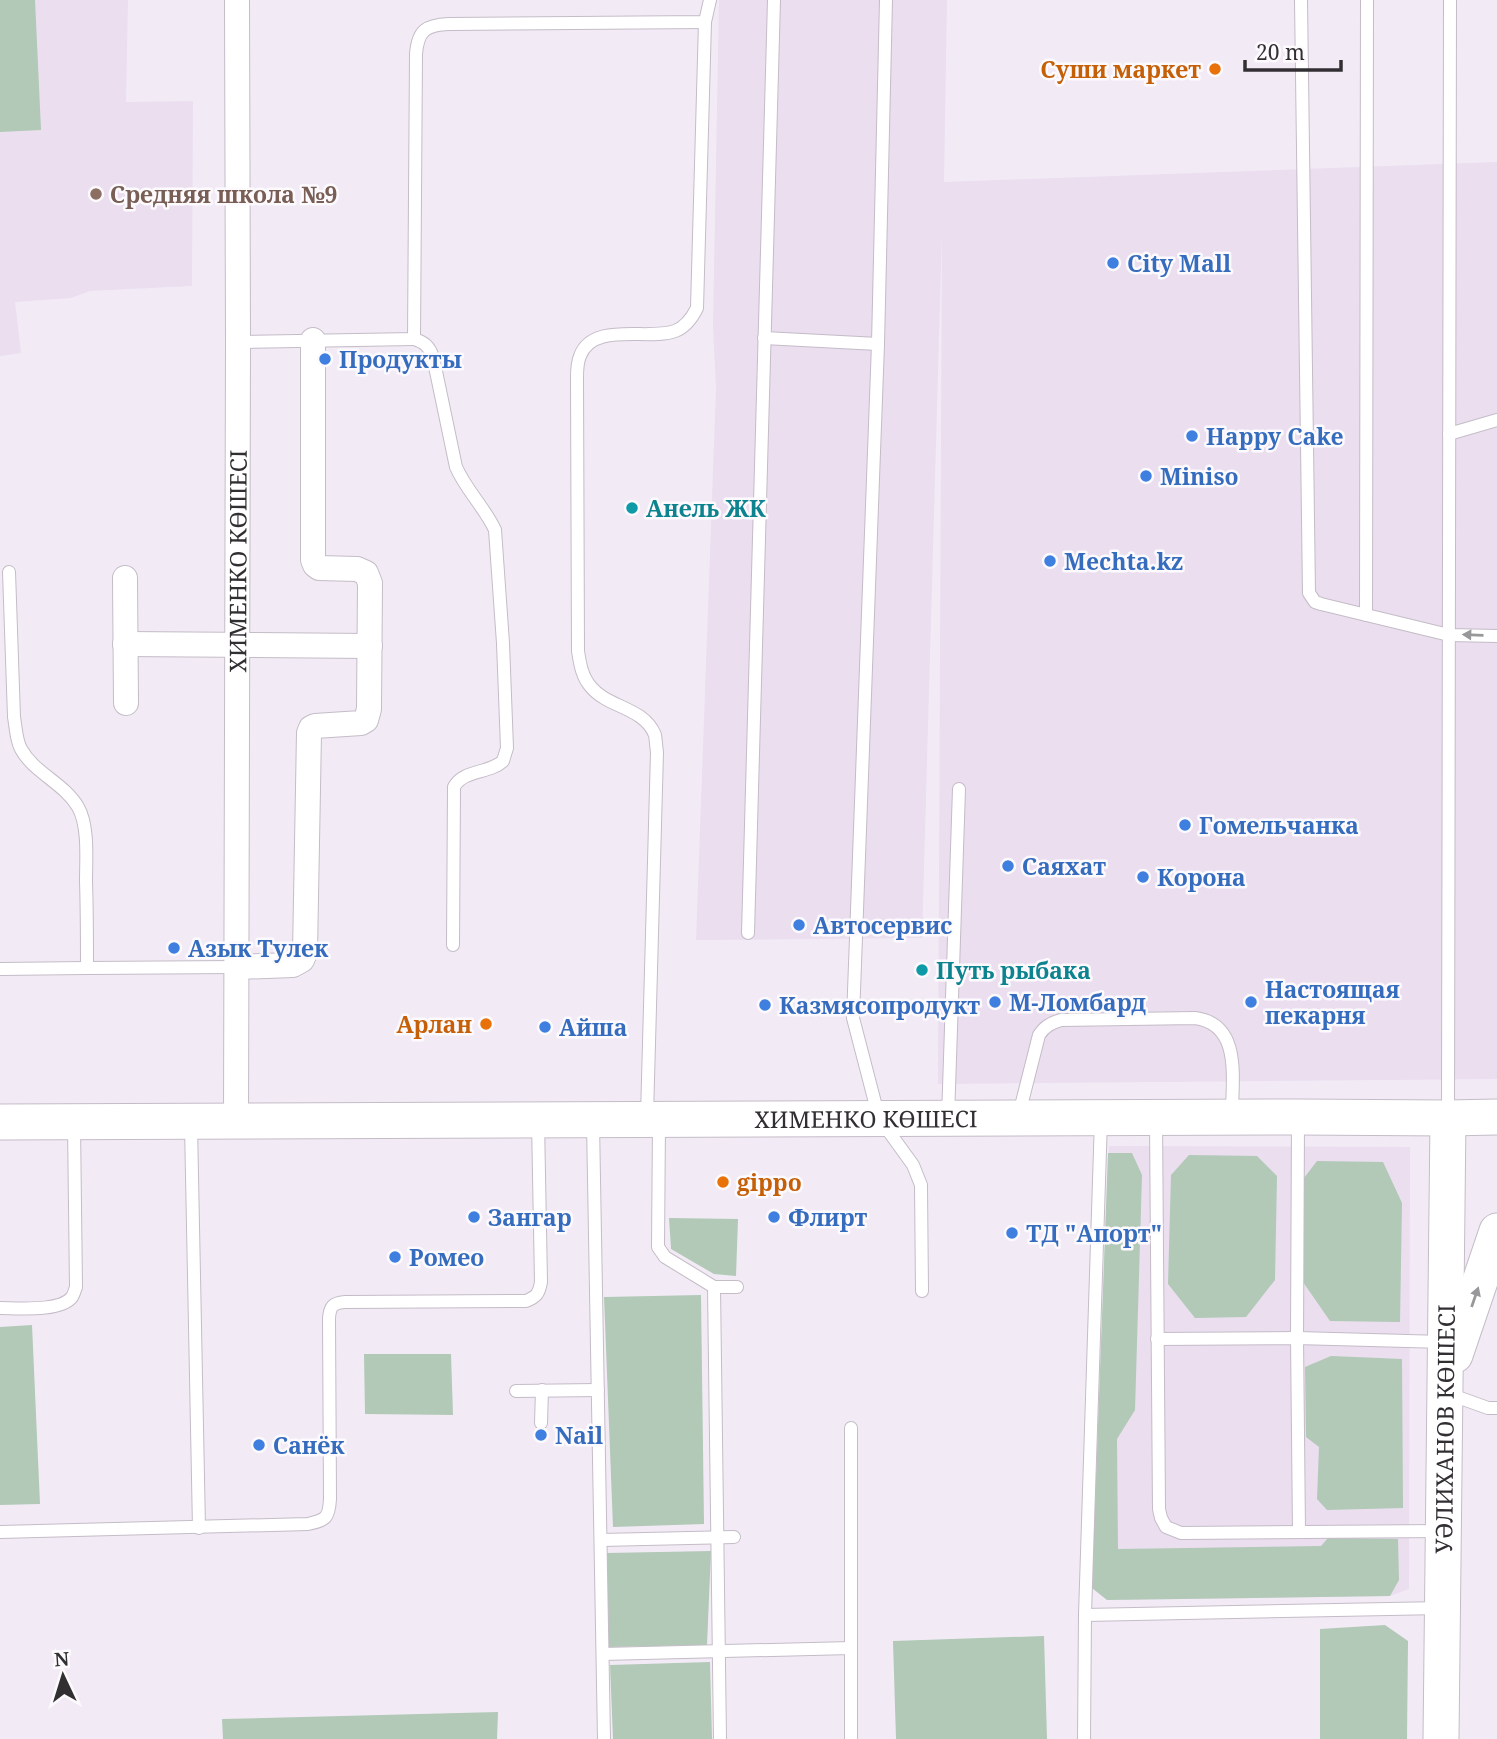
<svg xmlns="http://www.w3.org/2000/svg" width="1497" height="1739" font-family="'Noto Serif',serif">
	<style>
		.built { fill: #eadeef }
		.green { fill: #b1c9b6 }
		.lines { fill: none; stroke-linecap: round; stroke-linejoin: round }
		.lane-casing { stroke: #c4bcc7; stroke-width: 14 }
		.street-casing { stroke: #c4bcc7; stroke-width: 26 }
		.secondary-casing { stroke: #c4bcc7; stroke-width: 37 }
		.lane { stroke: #fff; stroke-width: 12 }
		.street { stroke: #fff; stroke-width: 24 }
		.secondary { stroke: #fff; stroke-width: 35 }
		.oneway { fill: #989799 }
		.food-dot { fill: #e8710a; stroke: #fdfafe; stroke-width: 2.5 }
		.education-dot { fill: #8d6e63; stroke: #fdfafe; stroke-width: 2.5 }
		.shop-dot { fill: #3f7fe0; stroke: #fdfafe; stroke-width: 2.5 }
		.culture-dot { fill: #0f9aa8; stroke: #fdfafe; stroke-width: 2.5 }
		.labels { text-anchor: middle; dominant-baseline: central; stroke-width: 5; stroke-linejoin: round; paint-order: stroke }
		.food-label { font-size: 23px; font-weight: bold; fill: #c56008; stroke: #fdfafe; text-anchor: end }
		.education-label { font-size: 23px; font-weight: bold; fill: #785e54; stroke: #fdfafe; text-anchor: start }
		.shop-label { font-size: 23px; font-weight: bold; fill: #366cbe; stroke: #fdfafe; text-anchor: start }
		.culture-label { font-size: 23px; font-weight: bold; fill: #0d838f; stroke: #fdfafe; text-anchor: start }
		.street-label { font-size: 23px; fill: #322f33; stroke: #fdfafe }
	</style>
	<rect width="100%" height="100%" fill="#f2ebf6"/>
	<g class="built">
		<polygon points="0,0 128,0 126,102 193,101 192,286 90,291 71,298 15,302 21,353 0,356"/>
		<polygon points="719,0 947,0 944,182 1497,162 1497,1079 938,1084 942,230 922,938 696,940 716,388 713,326"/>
		<polygon points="1109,1146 1410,1147 1409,1589 1390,1596 1107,1600 1092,1588"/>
	</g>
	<g class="green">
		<polygon points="0,0 35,0 41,130 0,132"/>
		<polygon points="1108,1153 1132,1153 1142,1175 1135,1410 1117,1439 1118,1549 1321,1546 1328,1538 1398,1539 1399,1580 1390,1596 1107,1600 1092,1588"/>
		<polygon points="1189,1155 1257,1156 1277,1176 1275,1280 1246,1317 1195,1318 1168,1284 1171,1175"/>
		<polygon points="1317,1161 1383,1162 1402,1203 1400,1322 1330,1321 1303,1282 1304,1178"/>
		<polygon points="669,1218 738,1219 736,1276 714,1274 671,1249"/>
		<polygon points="701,1295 704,1524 613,1527 604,1297"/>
		<polygon points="32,1325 40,1504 0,1505 0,1327"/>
		<polygon points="364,1354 451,1354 453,1415 365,1414"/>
		<polygon points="1331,1356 1402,1359 1403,1508 1327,1510 1317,1499 1319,1447 1306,1437 1305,1367"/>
		<polygon points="711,1551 707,1645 609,1647 607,1553"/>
		<polygon points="1385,1625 1408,1641 1407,1739 1320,1739 1320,1629"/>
		<polygon points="1044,1636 1047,1739 896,1739 893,1641"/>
		<polygon points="710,1662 712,1739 613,1739 610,1665"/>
		<polygon points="498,1712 497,1739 223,1739 222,1719"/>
	</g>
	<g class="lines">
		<g class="lane-casing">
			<g id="lane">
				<polyline points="886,0 878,344 853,1018 879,1118 913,1165 921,1185 922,1291"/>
				<polyline points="1301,0 1309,593 1315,602 1321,604 1449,635 1497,636"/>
				<polyline points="764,338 878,344"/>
				<path d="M414 339C424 342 429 346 433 357L456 467C466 490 485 508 495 530L503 643 507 748 503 761C489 774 464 769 454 787L453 945"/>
				<path d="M238 342 414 339 416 54C418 30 426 25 449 24L705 22 710 0"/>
				<polyline points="1449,434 1497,420"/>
				<path d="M9 572 14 717C16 728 16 740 21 749 34 773 64 783 78 807 89 826 86 860 86 881 87 910 87 939 87 968L236 967"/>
				<polyline points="1366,615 1367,0"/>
				<polyline points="748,933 774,0"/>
				<polyline points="0,969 87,968"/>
				<path d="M1019 1114 1039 1035C1045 1026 1051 1023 1061 1020L1195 1018C1242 1024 1232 1079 1232 1114"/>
				<path d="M647 1116 657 752C656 747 656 740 655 735 644 707 608 708 591 687 582 677 580 664 578 651L577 378C577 370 577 363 580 356 593 321 648 341 675 331 686 327 692 318 697 308L705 22"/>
				<polyline points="1448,1116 1450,0"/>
				<polyline points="948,1118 959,789"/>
				<polyline points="1101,1119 1085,1615 1442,1608"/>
				<polyline points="1298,1120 1297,1338 1299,1532"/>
				<polyline points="1156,1121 1159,1509 1161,1518 1166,1527 1181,1533 1443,1531"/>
				<polyline points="659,1122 658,1247 665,1257 714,1287 720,1739"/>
				<polyline points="593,1123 604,1739"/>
				<polyline points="191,1125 199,1528"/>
				<polyline points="714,1287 737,1287"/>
				<path d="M0 1308C17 1308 61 1312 72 1297 74 1294 75 1290 76 1287L74 1125"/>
				<polyline points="1157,1339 1297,1338 1444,1342"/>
				<polyline points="516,1391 598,1390"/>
				<polyline points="1449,1394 1488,1408 1497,1408"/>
				<polyline points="541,1423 542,1390"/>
				<path d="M0 1532 308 1524C326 1520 329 1518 330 1499L329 1318C330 1306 333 1303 345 1302L526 1301C536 1297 539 1294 541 1282L538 1121"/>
				<polyline points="601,1540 734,1537"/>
				<polyline points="851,1648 851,1428"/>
				<polyline points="603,1654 851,1648 851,1739"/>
				<polyline points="1084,1739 1085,1615"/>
			</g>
		</g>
		<g class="street-casing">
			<g id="street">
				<polyline points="125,578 126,703"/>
				<polyline points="125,644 370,646"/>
				<polyline points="236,967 293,965 302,960 305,953 309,733 311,728 315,726 361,723 366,720 369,709 370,583 366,573 357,569 319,568 315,565 313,560 313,340"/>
				<path id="s1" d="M236 1121 238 342 237 0"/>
			</g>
		</g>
		<g class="secondary-casing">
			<g id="secondary">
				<path id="s2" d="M0 1122 1298 1117 1448 1118 1497 1117"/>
				<polyline points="1455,1355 1497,1231"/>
				<path id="s3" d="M1441 1739 1448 1118"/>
			</g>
		</g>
		<use href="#lane" class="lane"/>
		<use href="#street" class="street"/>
		<use href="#secondary" class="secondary"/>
	</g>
	<defs><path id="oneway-solid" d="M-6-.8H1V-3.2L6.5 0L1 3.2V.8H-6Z" transform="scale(1.75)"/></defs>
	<g class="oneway">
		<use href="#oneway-solid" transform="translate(1473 635) rotate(-178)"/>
		<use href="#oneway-solid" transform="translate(1475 1297) rotate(-71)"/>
	</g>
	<g class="food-dot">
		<circle cx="1215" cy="69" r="7"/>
		<circle cx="486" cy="1024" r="7"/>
		<circle cx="723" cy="1182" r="7"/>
	</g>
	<circle class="education-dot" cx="96" cy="194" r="7"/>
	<g class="shop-dot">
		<circle cx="1113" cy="263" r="7"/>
		<circle cx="325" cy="359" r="7"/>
		<circle cx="1192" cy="436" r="7"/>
		<circle cx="1146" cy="476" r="7"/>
		<circle cx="1050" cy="561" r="7"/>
		<circle cx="1185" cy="825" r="7"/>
		<circle cx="1008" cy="866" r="7"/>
		<circle cx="1143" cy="877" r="7"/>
		<circle cx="799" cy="925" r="7"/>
		<circle cx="174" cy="948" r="7"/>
		<circle cx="995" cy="1002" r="7"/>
		<circle cx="1251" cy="1002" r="7"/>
		<circle cx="765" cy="1005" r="7"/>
		<circle cx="545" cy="1027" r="7"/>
		<circle cx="474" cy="1217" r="7"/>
		<circle cx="774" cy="1217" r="7"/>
		<circle cx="1012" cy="1233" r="7"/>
		<circle cx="395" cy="1257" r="7"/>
		<circle cx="541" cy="1435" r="7"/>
		<circle cx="259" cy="1445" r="7"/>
	</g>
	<g class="culture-dot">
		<circle cx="632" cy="508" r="7"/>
		<circle cx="922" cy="970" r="7"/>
	</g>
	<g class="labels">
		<g class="food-label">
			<text x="1201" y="69">Суши маркет</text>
			<text x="472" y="1024">Арлан</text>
			<text x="737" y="1182" text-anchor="start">gippo</text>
		</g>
		<g class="education-label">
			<text x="110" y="194">Средняя школа №9</text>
		</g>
		<g class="shop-label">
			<text x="1127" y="263">City Mall</text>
			<text x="339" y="359">Продукты</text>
			<text x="1206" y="436">Happy Cake</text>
			<text x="1160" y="476">Miniso</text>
			<text x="1064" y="561">Mechta.kz</text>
			<text x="1199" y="825">Гомельчанка</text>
			<text x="1022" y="866">Саяхат</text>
			<text x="1157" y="877">Корона</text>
			<text x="813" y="925">Автосервис</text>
			<text x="188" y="948">Азык Тулек</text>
			<text x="1265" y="989">Настоящая<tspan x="1265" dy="26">пекарня</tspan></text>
			<text x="1009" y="1002">М-Ломбард</text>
			<text x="779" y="1005">Казмясопродукт</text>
			<text x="559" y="1027">Айша</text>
			<text x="488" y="1217">Зангар</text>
			<text x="788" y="1217">Флирт</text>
			<text x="1026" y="1233">ТД "Апорт"</text>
			<text x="409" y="1257">Ромео</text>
			<text x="555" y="1435">Nail</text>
			<text x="273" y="1445">Санёк</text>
		</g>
		<g class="culture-label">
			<text x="646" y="508">Анель ЖК</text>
			<text x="936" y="970">Путь рыбака</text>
		</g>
		<g class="street-label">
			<text stroke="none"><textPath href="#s1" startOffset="560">ХИМЕНКО КӨШЕСІ</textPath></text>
			<text stroke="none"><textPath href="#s2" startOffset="866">ХИМЕНКО КӨШЕСІ</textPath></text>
			<text stroke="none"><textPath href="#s3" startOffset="310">УӘЛИХАНОВ КӨШЕСІ</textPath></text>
		</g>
	</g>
	<g transform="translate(63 1676) rotate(356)" stroke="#fdfafe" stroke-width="5" paint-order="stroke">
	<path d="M0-5L12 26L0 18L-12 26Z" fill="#322f33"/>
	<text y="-10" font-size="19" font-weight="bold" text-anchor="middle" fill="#322f33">N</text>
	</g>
	<path d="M1245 60v10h96v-10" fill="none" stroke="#322f33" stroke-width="3.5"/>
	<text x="1256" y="60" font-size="21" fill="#322f33" stroke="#fdfafe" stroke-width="5" paint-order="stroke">20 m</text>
</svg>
